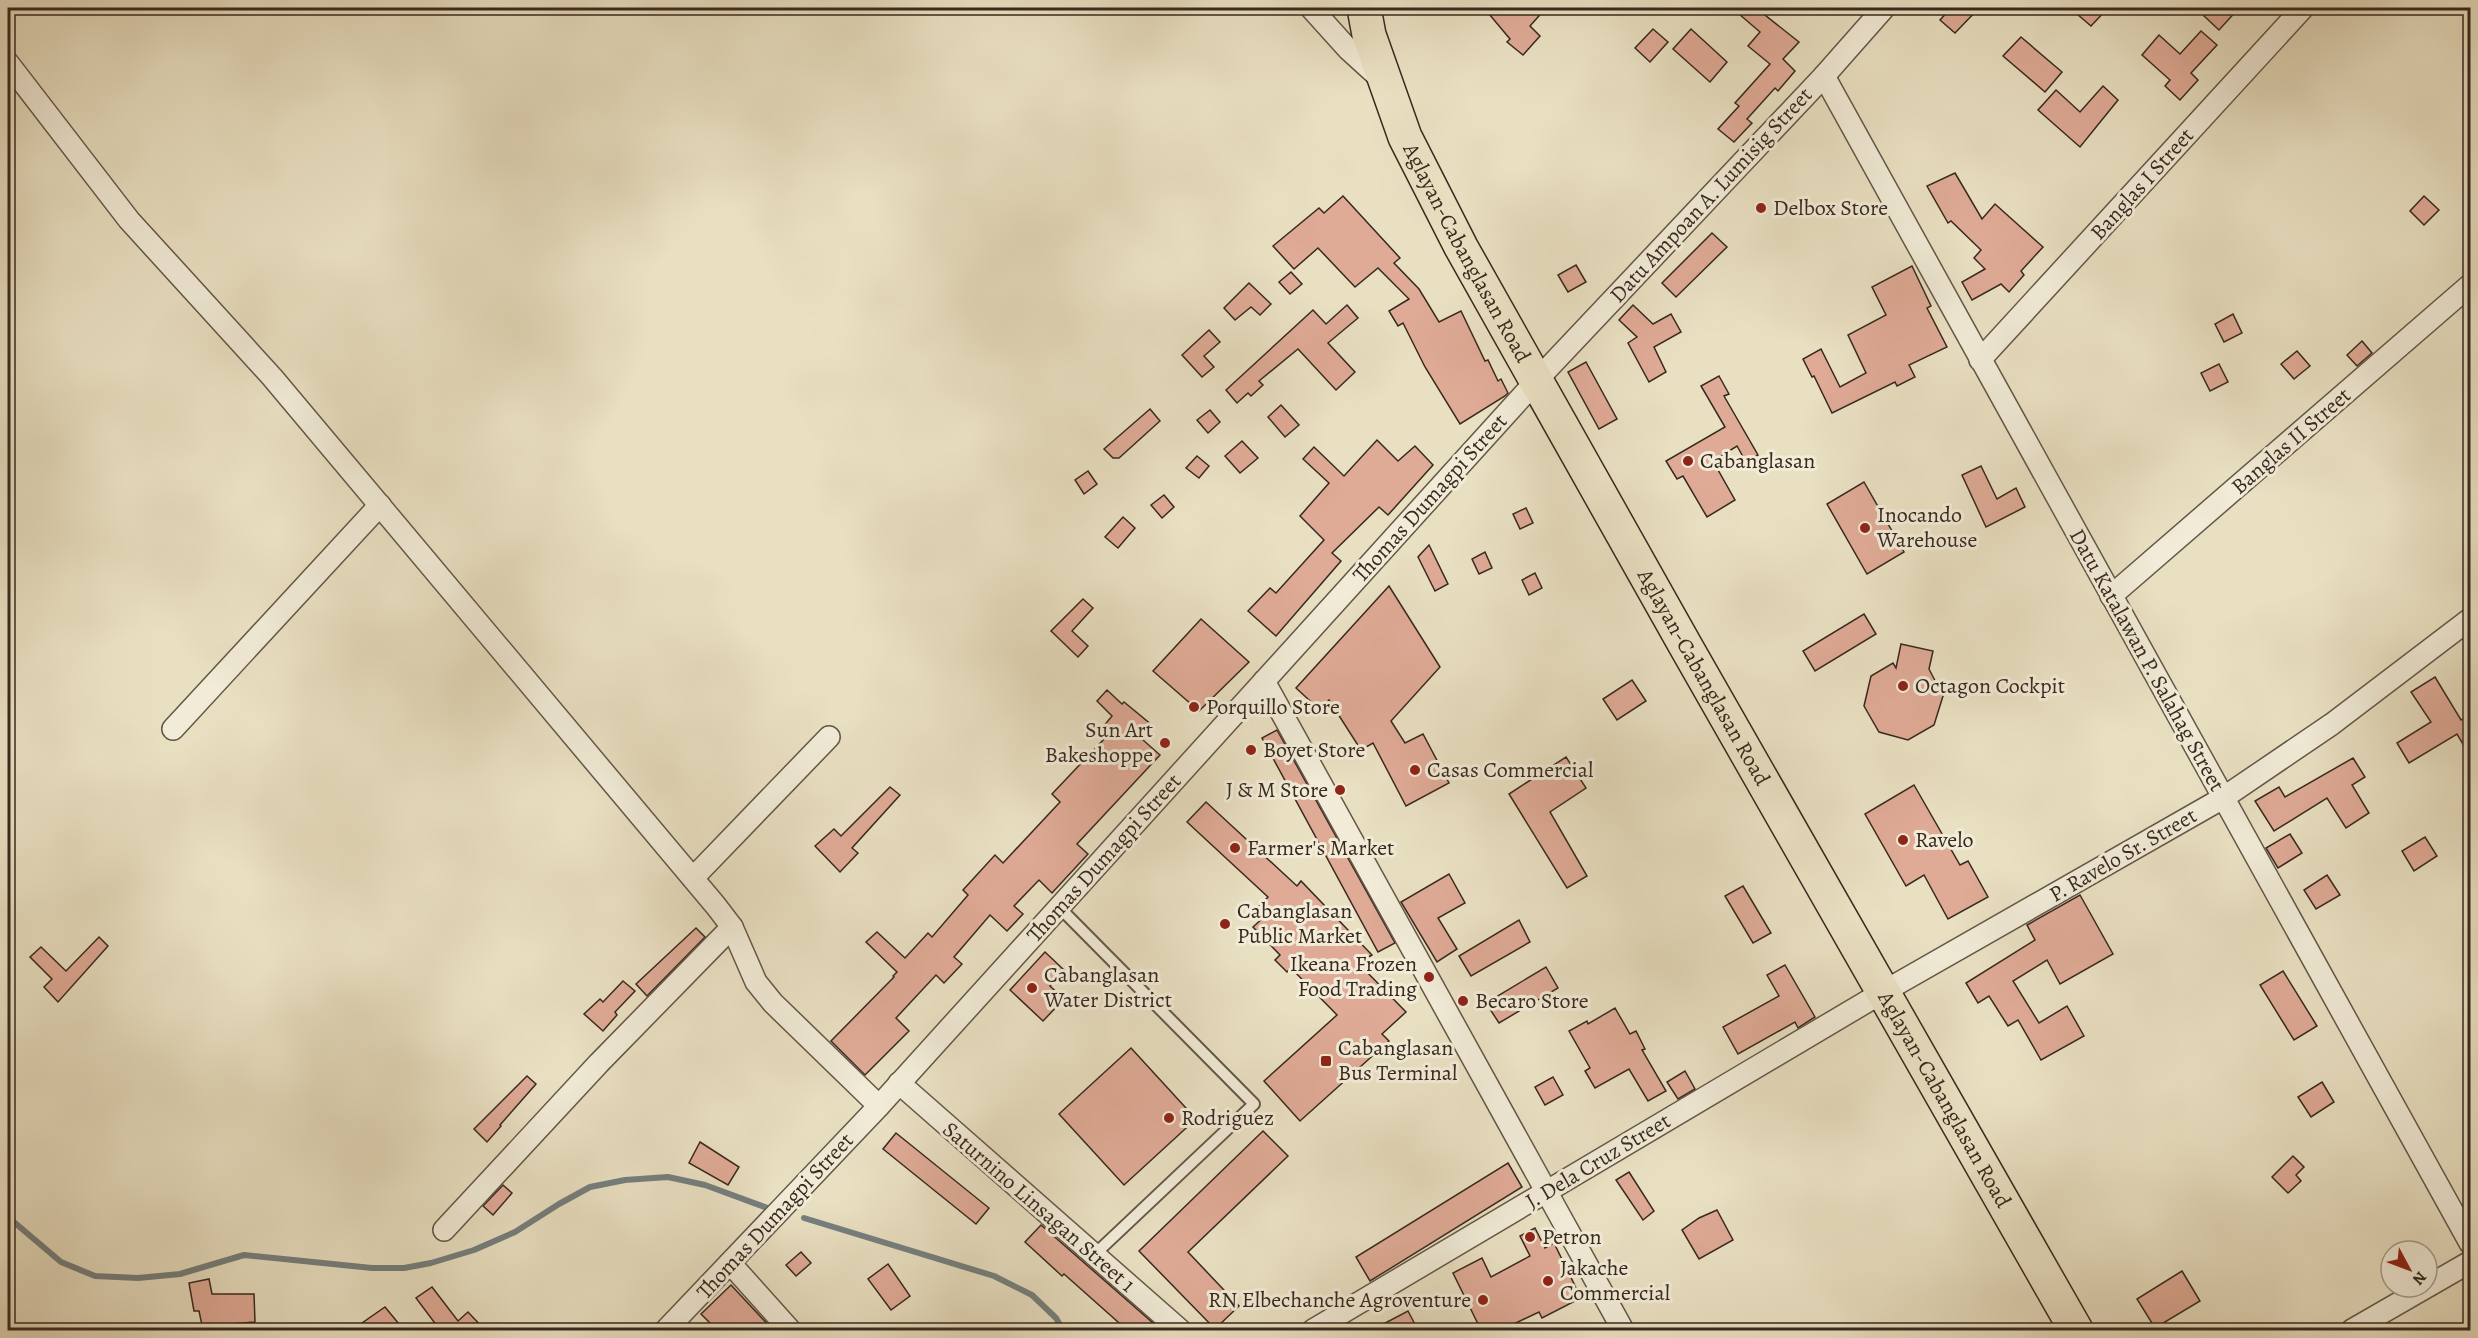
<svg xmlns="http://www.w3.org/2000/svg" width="2478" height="1338" font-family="Alegreya,serif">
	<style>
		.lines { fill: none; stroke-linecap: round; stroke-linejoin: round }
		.stream { stroke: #75807f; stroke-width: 6 }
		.building { fill: #dfaa96; stroke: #38291f; stroke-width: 1.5 }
		.lane-casing { stroke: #645748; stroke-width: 14 }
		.street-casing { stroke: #645748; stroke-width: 24 }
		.primary-casing { stroke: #38291f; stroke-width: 36 }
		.lane { stroke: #f1ebd7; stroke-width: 10 }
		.street { stroke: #f1ebd7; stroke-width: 21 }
		.primary { stroke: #e9e0c2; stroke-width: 33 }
		.poi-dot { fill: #8f2418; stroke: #f1ebd7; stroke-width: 2 }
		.labels { text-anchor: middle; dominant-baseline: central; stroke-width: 6; stroke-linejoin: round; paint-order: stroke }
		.street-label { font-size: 22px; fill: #38291f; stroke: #f1ebd7 }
		.poi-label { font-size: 22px; fill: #38291f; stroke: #f1ebd7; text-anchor: start }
	</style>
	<rect width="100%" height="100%" fill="#e9e0c2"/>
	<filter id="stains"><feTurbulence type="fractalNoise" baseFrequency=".00333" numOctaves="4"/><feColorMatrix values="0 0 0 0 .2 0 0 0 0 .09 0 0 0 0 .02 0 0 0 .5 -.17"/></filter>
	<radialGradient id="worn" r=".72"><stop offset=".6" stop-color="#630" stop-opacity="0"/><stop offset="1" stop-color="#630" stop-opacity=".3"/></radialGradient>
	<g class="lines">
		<g class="stream">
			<polyline points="8,1217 61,1262 95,1276 138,1278 180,1274 244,1255 372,1268 404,1268 431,1263 474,1250 515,1232 559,1204 590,1187 625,1180 668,1177 705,1185 773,1210"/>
			<polyline points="804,1218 994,1276 1032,1295 1056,1318 1063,1330"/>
		</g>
	</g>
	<g class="building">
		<polygon points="1484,8 1546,8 1530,26 1540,36 1523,55 1507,42 1510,39"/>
		<polygon points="1732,8 1756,8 1799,42 1783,59 1795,71 1778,91 1775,88 1747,119 1752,123 1734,142 1718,129 1739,106 1735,103 1770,64 1748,46 1760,32"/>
		<polygon points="1951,8 1979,8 1955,33 1940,20"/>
		<polygon points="2070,8 2108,8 2091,26"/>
		<polygon points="2211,8 2239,8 2219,30 2204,16"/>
		<polygon points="1653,29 1668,42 1650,62 1635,48"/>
		<polygon points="1691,29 1727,62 1710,82 1673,49"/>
		<polygon points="2201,31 2217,45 2191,73 2198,80 2180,100 2165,86 2170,80 2142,55 2159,35 2180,54"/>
		<polygon points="2021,37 2062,72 2045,92 2003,56"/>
		<polygon points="2103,86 2118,100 2080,147 2038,110 2056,90 2080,112"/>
		<polygon points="1955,173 1982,219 1995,204 2043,247 2021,271 2024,275 2009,292 2001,284 1972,300 1962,282 1985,269 1974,258 1981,250 1951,221 1948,223 1927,186"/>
		<polygon points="1343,196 1400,258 1394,263 1419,289 1439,322 1461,311 1485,361 1488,360 1498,381 1501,379 1508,393 1505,396 1460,424 1425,367 1403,323 1398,326 1389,311 1409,299 1378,268 1355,287 1318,248 1294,269 1273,246 1319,208 1324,213"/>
		<polygon points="2424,196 2439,210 2424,225 2410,211"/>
		<polygon points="1712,233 1727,247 1676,297 1662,283"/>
		<polygon points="1576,265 1586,282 1568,292 1558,275"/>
		<polygon points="1912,266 1931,306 1927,308 1947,347 1909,365 1915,377 1897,386 1895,382 1832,413 1814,376 1812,377 1803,359 1821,349 1840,387 1866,373 1848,335 1886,315 1872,287"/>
		<polygon points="1291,272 1302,284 1290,294 1279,282"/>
		<polygon points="1249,283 1271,304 1260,315 1251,307 1235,320 1224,308"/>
		<polygon points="1347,305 1358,318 1328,343 1355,372 1336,390 1298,349 1259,381 1263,385 1251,396 1248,393 1237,403 1226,390 1313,310 1326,324"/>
		<polygon points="1633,305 1653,324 1671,314 1681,332 1654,347 1666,372 1649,382 1628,343 1637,337 1619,320"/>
		<polygon points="2233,314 2242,333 2224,342 2215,324"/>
		<polygon points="1209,330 1220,342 1204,356 1214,367 1202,377 1182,355"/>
		<polygon points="2362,341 2372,353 2357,366 2347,355"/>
		<polygon points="2297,351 2310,366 2294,379 2281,364"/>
		<polygon points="1586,362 1617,419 1599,429 1568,372"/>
		<polygon points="2219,364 2228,382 2210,391 2201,373"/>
		<polygon points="1719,376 1729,394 1724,396 1758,455 1746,462 1737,446 1713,461 1735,500 1707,517 1683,476 1677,479 1666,461 1725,427 1701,386"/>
		<polygon points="1281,405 1299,425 1285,437 1268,417"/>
		<polygon points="1150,409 1160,421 1119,458 1113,458 1104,449"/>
		<polygon points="1210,410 1220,422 1208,433 1197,420"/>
		<polygon points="1377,440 1398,461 1415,446 1433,465 1388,515 1379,507 1332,553 1341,561 1276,636 1248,611 1270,588 1276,593 1324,540 1300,516 1329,483 1303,459 1314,447 1344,476"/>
		<polygon points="1242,441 1258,458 1240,473 1225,456"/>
		<polygon points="1197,456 1209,466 1199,478 1186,468"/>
		<polygon points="1981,466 1997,499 2016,488 2025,507 1986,527 1962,475"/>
		<polygon points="1088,471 1097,484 1084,494 1075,480"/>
		<polygon points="1864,482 1904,552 1867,574 1827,504"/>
		<polygon points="1164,495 1174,507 1162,518 1151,505"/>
		<polygon points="1526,508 1533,523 1520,529 1513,514"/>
		<polygon points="1123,517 1135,528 1118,548 1105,537"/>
		<polygon points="1429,545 1448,584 1435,591 1418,557"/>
		<polygon points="1485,552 1492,568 1479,574 1472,559"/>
		<polygon points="1535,573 1542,588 1529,595 1522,580"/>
		<polygon points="1389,586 1440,667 1391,721 1405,743 1423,734 1449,783 1406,806 1373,743 1361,750 1329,700 1320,710 1296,688"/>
		<polygon points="1083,599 1093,608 1072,631 1088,646 1078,657 1051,631"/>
		<polygon points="1864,614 1876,634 1815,671 1803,651"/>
		<polygon points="1201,619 1249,662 1199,711 1153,671"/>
		<polygon points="1901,644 1933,651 1929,669 1943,696 1934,725 1908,740 1879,732 1864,706 1871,676 1893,663 1896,668"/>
		<polygon points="2435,677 2461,720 2470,715 2470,756 2457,734 2409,763 2397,743 2431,722 2411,692"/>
		<polygon points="1632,680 1646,701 1617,720 1603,699"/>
		<polygon points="1107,690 1122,704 1124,702 1153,726 1143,740 1160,755 1077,844 1088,854 1052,893 1039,880 1014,906 1023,914 1007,931 990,915 954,957 962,964 944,983 936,975 896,1018 909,1031 865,1075 831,1041 894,977 893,976 897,972 866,942 877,932 905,958 928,933 932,937 968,895 963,890 995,855 1003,863 1060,802 1052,794 1105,738 1098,733 1112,716 1097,701"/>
		<polygon points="1277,730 1395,943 1378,952 1262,738"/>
		<polygon points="1566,757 1586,788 1550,812 1587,876 1567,888 1509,794"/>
		<polygon points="2353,758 2365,777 2352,785 2369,813 2346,828 2327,798 2274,831 2255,801 2279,787 2285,797"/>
		<polygon points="1914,785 1960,865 1968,861 1988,897 1948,919 1924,875 1906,886 1865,814"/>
		<polygon points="890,787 900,795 852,848 858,853 840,872 815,846 834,829 841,836"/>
		<polygon points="1206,802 1297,886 1301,881 1372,955 1358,963 1406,1012 1382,1034 1389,1041 1300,1121 1264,1081 1337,1015 1291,968 1287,972 1275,960 1280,955 1253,927 1265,916 1257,908 1268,897 1187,822"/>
		<polygon points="2290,834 2302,853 2278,868 2266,848"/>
		<polygon points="2425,837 2437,856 2414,871 2402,851"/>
		<polygon points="1449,874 1465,903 1438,918 1457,949 1437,962 1401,902"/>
		<polygon points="2327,875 2340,895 2316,909 2304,890"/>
		<polygon points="1743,886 1771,933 1753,943 1725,896"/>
		<polygon points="2080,895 2113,954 2060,984 2047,960 2013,981 2039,1023 2067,1006 2084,1036 2041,1060 2018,1020 2008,1026 1989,996 1978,1003 1966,983 2035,940 2027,925"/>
		<polygon points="1519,920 1530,942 1471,976 1459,956"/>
		<polygon points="696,928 705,937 647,996 636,984"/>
		<polygon points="99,937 108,946 58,1002 44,987 52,979 30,957 41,947 66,971"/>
		<polygon points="1045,952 1064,970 1050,986 1064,999 1043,1021 1010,990"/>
		<polygon points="1785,965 1815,1017 1798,1028 1795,1022 1738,1054 1723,1027 1779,996 1767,975"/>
		<polygon points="1546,967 1558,988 1499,1023 1486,1003"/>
		<polygon points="2283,971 2317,1026 2294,1040 2260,985"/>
		<polygon points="623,981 635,991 615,1012 617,1015 603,1031 584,1014 600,999 603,1002"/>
		<polygon points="1615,1008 1630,1034 1636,1031 1645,1049 1642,1050 1666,1091 1648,1101 1629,1069 1595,1088 1585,1071 1590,1068 1569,1031 1587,1021 1588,1024"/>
		<polygon points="1131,1048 1196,1119 1124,1185 1059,1114"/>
		<polygon points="1685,1071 1695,1089 1678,1099 1667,1082"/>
		<polygon points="527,1076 536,1084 500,1125 501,1126 487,1142 474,1129"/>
		<polygon points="1553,1077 1563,1095 1545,1105 1535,1087"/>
		<polygon points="2322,1082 2334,1102 2311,1117 2298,1097"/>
		<polygon points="1263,1131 1288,1156 1188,1252 1239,1306 1215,1329 1139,1251"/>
		<polygon points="896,1133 989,1208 976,1224 883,1149"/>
		<polygon points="700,1142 739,1167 728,1185 689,1163"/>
		<polygon points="2293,1156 2304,1167 2296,1175 2301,1181 2288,1193 2272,1177"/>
		<polygon points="1508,1163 1522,1187 1370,1281 1356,1257"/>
		<polygon points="1629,1172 1654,1211 1643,1220 1616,1180"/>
		<polygon points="503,1185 512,1193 493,1215 483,1206"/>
		<polygon points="1717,1210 1733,1240 1699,1259 1682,1230 1699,1218"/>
		<polygon points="1041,1225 1161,1330 1127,1330 1064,1274 1062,1276 1025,1242"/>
		<polygon points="1535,1228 1545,1248 1554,1243 1581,1298 1542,1318 1539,1312 1501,1330 1481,1330 1453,1273 1482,1258 1491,1277 1530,1256 1520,1236"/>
		<polygon points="801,1252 811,1263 796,1276 786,1265"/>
		<polygon points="888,1264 910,1296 891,1310 868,1279"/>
		<polygon points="2182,1271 2200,1301 2155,1328 2137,1299"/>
		<polygon points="209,1279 212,1294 254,1294 255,1322 231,1324 232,1328 217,1330 203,1330 199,1311 194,1311 189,1283"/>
		<polygon points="731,1285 773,1330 717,1330 701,1314"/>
		<polygon points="432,1287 458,1321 468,1312 485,1330 440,1330 416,1298"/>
		<polygon points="385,1307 404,1330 352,1330"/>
		<polygon points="1408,1311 1418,1330 1372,1330"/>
	</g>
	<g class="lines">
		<g class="lane-casing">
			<polyline id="lane" points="1059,907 1254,1104 1094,1255"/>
		</g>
		<g class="street-casing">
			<g id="street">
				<polyline points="1311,8 1348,49 1381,79"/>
				<polyline points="8,63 129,220 272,377 716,906 732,927 756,982 773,1003 879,1106"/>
				<polyline points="1824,76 2470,1243"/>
				<polyline points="1980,360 2303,8"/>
				<polyline points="2111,596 2470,285"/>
				<polyline points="1264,681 1623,1330"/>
				<polyline points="173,729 380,505"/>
				<polyline points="693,878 829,737"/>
				<polyline points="899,1083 1180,1330"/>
				<polyline points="444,1230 599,1063 732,927"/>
				<polyline points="730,1263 790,1330"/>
				<polyline points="666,1330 879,1106 1536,381 1824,76 1884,8"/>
				<polyline points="1313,1330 1883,992 2223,798 2332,724 2470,619"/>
				<polyline points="2352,1330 2470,1262"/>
			</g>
		</g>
		<g class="primary-casing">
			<g id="primary">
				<path id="s1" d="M1364 8 1369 35 1405 137 1461 247 1685 645 2076 1330"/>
			</g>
		</g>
		<use href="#lane" class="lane"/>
		<use href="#street" class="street"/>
		<use href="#primary" class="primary"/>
	</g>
	<g class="poi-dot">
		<circle cx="1761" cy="208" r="6"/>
		<circle cx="1688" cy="461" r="6"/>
		<circle cx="1865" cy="528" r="6"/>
		<circle cx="1903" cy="686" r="6"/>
		<circle cx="1194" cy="707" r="6"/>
		<circle cx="1165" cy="743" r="6"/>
		<circle cx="1251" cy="750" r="6"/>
		<circle cx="1415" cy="770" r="6"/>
		<circle cx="1340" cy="790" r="6"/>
		<circle cx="1903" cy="840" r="6"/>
		<circle cx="1235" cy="848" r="6"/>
		<circle cx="1225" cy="924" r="6"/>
		<circle cx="1429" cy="977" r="6"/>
		<circle cx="1032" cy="988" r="6"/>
		<circle cx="1463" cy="1001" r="6"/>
		<rect x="1320" y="1055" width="12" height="12" rx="3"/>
		<circle cx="1169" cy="1118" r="6"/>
		<circle cx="1530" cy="1237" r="6"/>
		<circle cx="1548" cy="1281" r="6"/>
		<circle cx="1483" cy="1300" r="6"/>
	</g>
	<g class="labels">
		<g class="street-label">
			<text transform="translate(2142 184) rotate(-48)">Banglas I Street</text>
			<text transform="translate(1711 195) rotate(-47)">Datu Ampoan A. Lumisig Street</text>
			<text stroke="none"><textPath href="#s1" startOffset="267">Aglayan-Cabanglasan Road</textPath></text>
			<text transform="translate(2291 441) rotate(-41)">Banglas II Street</text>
			<text transform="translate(1430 498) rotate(-48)">Thomas Dumagpi Street</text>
			<text transform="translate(2147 660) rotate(61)">Datu Katalawan P. Salahag Street</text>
			<text stroke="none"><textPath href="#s1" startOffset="753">Aglayan-Cabanglasan Road</textPath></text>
			<text transform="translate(2123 855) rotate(-30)">P. Ravelo Sr. Street</text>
			<text transform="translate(1104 858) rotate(-48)">Thomas Dumagpi Street</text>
			<text stroke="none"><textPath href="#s1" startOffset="1239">Aglayan-Cabanglasan Road</textPath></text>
			<text transform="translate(1598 1161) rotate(-31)">J. Dela Cruz Street</text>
			<text transform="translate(1039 1207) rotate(41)">Saturnino Linsagan Street 1</text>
			<text transform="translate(775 1216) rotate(-47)">Thomas Dumagpi Street</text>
		</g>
		<g class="poi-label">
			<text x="1773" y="208">Delbox Store</text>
			<text x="1700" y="461">Cabanglasan</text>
			<text x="1877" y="515">Inocando<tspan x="1877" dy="25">Warehouse</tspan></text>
			<text x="1915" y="686">Octagon Cockpit</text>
			<text x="1206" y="707">Porquillo Store</text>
			<text x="1153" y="730" text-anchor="end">Sun Art<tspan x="1153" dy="25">Bakeshoppe</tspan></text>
			<text x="1263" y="750">Boyet Store</text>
			<text x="1427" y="770">Casas Commercial</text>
			<text x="1328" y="790" text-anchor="end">J &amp; M Store</text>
			<text x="1915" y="840">Ravelo</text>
			<text x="1247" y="848">Farmer's Market</text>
			<text x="1237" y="911">Cabanglasan<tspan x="1237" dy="25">Public Market</tspan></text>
			<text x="1417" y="964" text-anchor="end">Ikeana Frozen<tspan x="1417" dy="25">Food Trading</tspan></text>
			<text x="1044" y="975">Cabanglasan<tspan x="1044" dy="25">Water District</tspan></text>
			<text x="1475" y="1001">Becaro Store</text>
			<text x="1338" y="1048">Cabanglasan<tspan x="1338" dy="25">Bus Terminal</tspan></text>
			<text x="1181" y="1118">Rodriguez</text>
			<text x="1542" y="1237">Petron</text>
			<text x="1560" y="1268">Jakache<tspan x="1560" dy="25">Commercial</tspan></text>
			<text x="1471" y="1300" text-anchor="end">RN Elbechanche Agroventure</text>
		</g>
	</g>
	<rect width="2478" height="1338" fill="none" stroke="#e9e0c2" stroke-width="30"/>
	<rect x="9" y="9" width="2460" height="1320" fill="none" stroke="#38291f" stroke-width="3"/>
	<rect x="15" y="15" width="2448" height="1308" fill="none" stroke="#38291f" stroke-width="1.5"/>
	<g transform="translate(2409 1269) rotate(131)"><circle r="28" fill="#f1ebd7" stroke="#a79d8d" stroke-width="1.5"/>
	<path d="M0-4.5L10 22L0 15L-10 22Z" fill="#8f2418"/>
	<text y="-9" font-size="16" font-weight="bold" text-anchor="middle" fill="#38291f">N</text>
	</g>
	<rect width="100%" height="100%" filter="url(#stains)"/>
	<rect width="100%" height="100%" fill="url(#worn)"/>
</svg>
